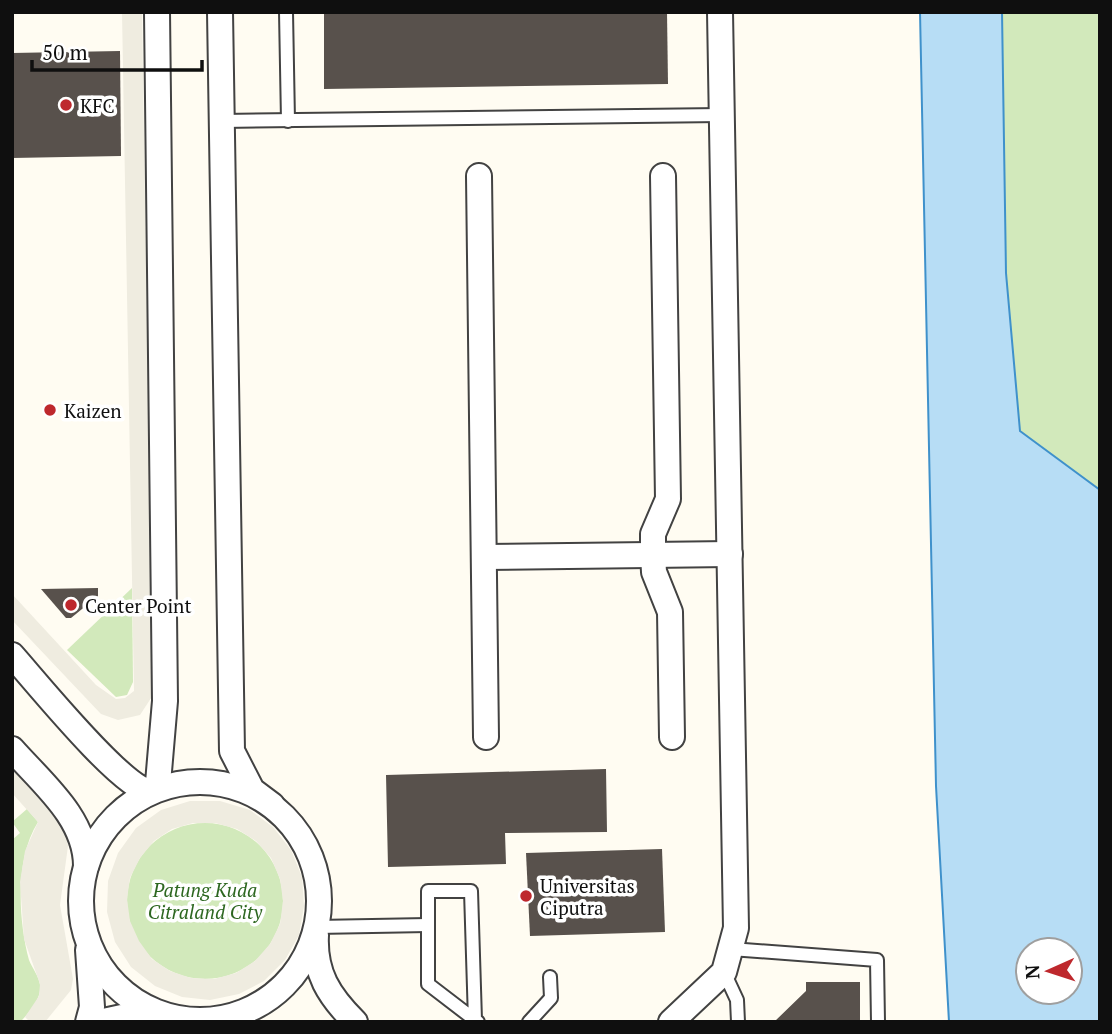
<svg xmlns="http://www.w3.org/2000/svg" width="1112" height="1034" font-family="'PT Serif',serif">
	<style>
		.green { fill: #d2e9bb }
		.plaza { fill: #efece0; fill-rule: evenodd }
		.water { fill: #b7ddf5; stroke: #3f91cb; stroke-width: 2; fill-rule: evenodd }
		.building { fill: #58514c }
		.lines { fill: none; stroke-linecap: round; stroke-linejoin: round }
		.service-casing { stroke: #424242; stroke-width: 16 }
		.minor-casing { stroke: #424242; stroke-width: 28 }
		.service { stroke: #fff; stroke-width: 12 }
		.minor { stroke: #fff; stroke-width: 24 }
		.poi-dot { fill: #be282d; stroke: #fff; stroke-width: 2.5 }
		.labels { text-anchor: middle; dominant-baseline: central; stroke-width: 7; stroke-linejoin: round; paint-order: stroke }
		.poi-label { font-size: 19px; fill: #0f0f0f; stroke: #fff; text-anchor: start }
		.park-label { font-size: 19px; font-style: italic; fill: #2d6720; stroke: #fff }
	</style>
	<rect width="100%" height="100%" fill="#fffcf2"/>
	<g class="green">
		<polygon points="1002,12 1100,12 1100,490 1020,431 1006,273"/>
		<polygon points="132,588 133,682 127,695 116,697 67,650"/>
		<path d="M27 809 38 822C15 858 18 919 29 960 32 968 39 976 40 985 42 998 29 1013 20 1022H12V840L20 833 12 822Z"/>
		<circle cx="205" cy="901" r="78"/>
	</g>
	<g class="plaza">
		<polygon points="122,12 142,12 153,695 140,715 118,720 101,714 12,620 12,594 96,685 116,699 125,698 134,691"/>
		<polygon points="12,764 57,811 66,829 68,846 60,905 73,979 71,990 45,1022 30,1022 25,1017 39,996 40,984 24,939 20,882 25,851 38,822 12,793"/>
		<path d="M190 801H220L250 810 273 827 291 850 302 877 304 906 299 935 285 960 264 981 239 994 210 1000 182 997 155 986 131 967 115 942 107 912 108 881 118 853 136 828 161 810ZM193 823H215L237 829 256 841 271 858 280 879 283 901 280 924 270 944 255 961 236 973 214 979 191 978 170 971 152 959 139 941 130 921 127 899 130 878 140 858 154 841 172 829Z"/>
	</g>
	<path class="water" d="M920 12H1002L1006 273 1020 431 1100 490V1022H949L936 786ZM1028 950H1070V992H1028Z"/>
	<g class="building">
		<polygon points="324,12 667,12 668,84 324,89"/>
		<polygon points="120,51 121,156 12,158 12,53"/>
		<polygon points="98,588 98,596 71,618 66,618 41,589"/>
		<polygon points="606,769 607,832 505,833 506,864 388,867 386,775"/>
		<polygon points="662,849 665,932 530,936 526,853"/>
		<polygon points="806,982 860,982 860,1022 774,1022 806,991"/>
	</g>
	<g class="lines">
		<g class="service-casing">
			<g id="service">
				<polyline points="286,12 288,121"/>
				<polyline points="222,121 722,115"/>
				<polyline points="316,927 428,925"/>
				<polyline points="731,949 877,960 878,1022"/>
				<polyline points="724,972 737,1000 738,1022"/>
				<polyline points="475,1020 471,891 428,891 428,984 475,1020 478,1022"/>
				<polyline points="529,1022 551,998 550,977"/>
			</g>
		</g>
		<g class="minor-casing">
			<g id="minor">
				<polyline points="220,12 232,751 252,790 272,805"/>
				<polyline points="479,176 486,737"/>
				<polyline points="663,176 668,499 653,534 653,555 654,572 670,612 672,737"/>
				<polyline points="484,557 730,554"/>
				<path d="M12 655C37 683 120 786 150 792L158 783 165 701 157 12"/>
				<path d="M12 749C42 783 86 818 86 866"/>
				<circle cx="200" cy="901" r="119"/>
				<path d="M316 935C314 973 329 996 355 1022"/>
				<polyline points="88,1022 92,1007 88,950"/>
				<polyline points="99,1022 122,1017 161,1017"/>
				<polyline points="671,1022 724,972 736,928 720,12"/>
			</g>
		</g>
		<use href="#service" class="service"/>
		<use href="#minor" class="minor"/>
	</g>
	<g class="poi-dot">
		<circle cx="66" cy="105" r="7"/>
		<circle cx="50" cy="410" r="7"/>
		<circle cx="71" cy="605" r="7"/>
		<circle cx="526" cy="896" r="7"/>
	</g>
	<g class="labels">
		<g class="poi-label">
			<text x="80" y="105">KFC</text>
			<text x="64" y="410">Kaizen</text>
			<text x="85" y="605">Center Point</text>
			<text x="540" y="885">Universitas<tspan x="540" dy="22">Ciputra</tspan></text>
		</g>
		<g class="park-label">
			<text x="205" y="889">Patung Kuda<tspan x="205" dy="22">Citraland City</tspan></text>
		</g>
	</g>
	<rect width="1112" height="1034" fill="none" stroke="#0f0f0f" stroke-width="28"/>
	<g transform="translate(1049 971) rotate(267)"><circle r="33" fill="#ffffff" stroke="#9f9f9f" stroke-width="2"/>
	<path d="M0-5L12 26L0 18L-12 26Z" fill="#be282d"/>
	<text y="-10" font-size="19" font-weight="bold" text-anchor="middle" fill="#0f0f0f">N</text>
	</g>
	<path d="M32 60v10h170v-10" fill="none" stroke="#0f0f0f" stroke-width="3.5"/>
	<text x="42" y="60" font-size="21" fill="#0f0f0f" stroke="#ffffff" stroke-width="5" paint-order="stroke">50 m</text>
</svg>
